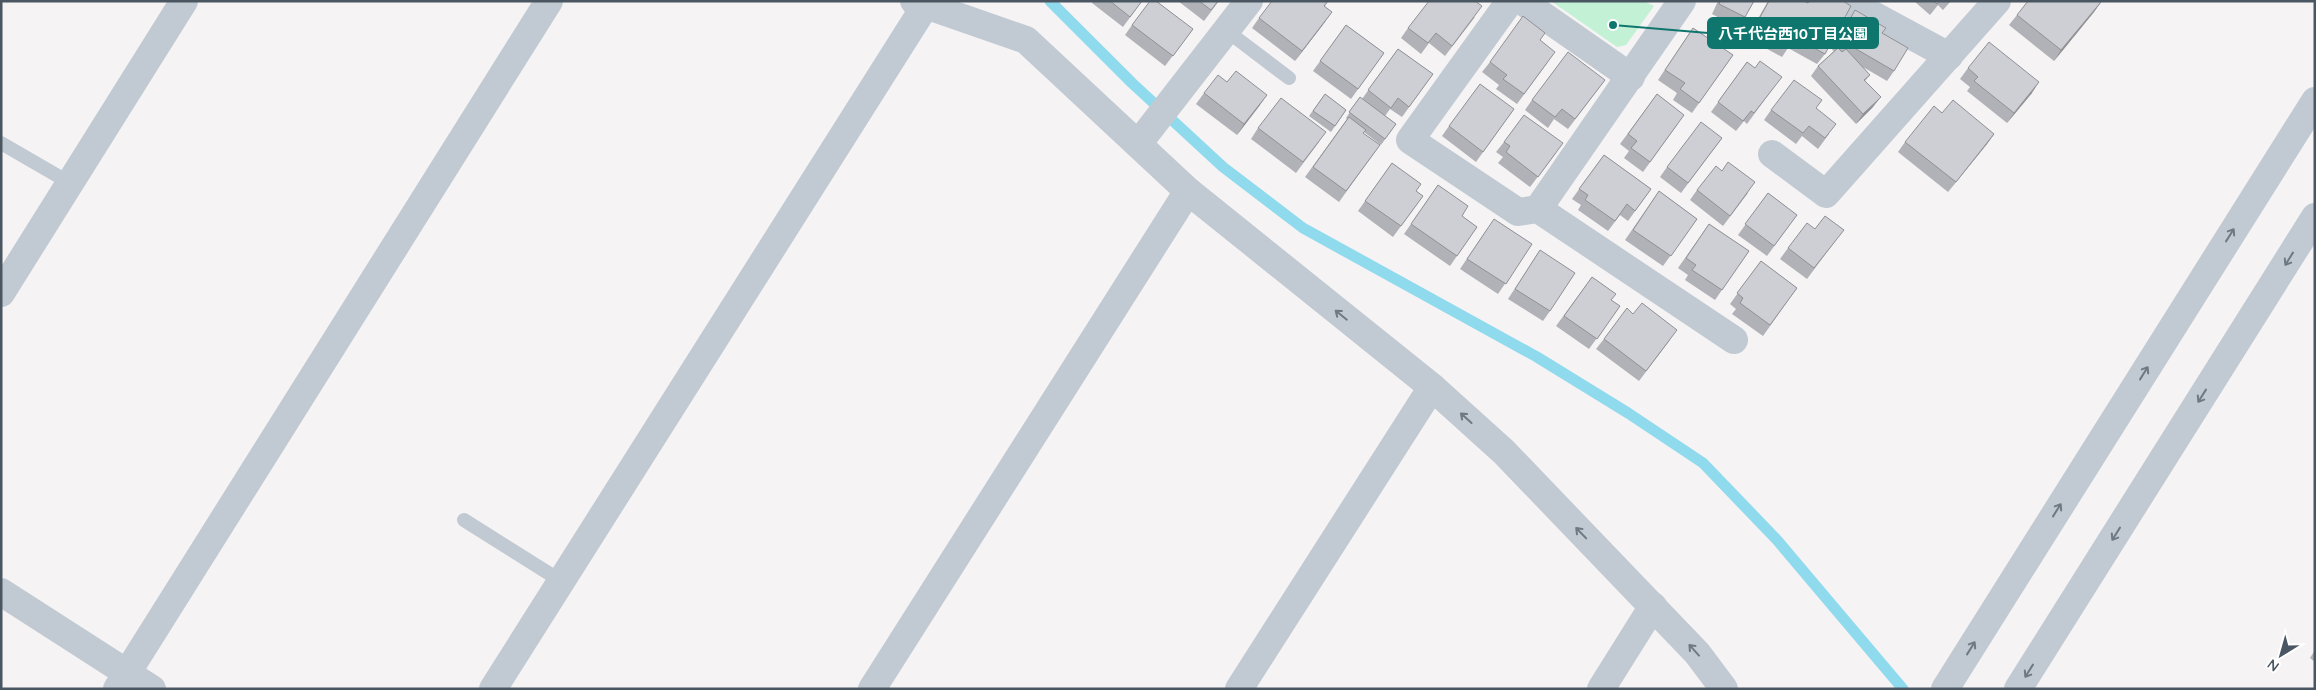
<svg xmlns="http://www.w3.org/2000/svg" width="2316" height="690" font-family="Quicksand,'Noto Sans JP',sans-serif">
	<style>
		.green { fill: #c3f1d5 }
		.lines { fill: none; stroke-linecap: round; stroke-linejoin: round }
		.stream { stroke: #90daee; stroke-width: 11 }
		.service { stroke: #c1cad2; stroke-width: 14 }
		.minor { stroke: #c1cad2; stroke-width: 28 }
		.tertiary { stroke: #c1cad2; stroke-width: 28 }
		.wall { fill: #b0b2b7 }
		.shaded-wall { fill: #909195 }
		.building { fill: #cdcfd5; stroke: #909195 }
		.oneway { stroke: #6e7983 }
		.leader { fill: none; stroke: #0f766e; stroke-width: 2 }
		.callout-dot { fill: #0f766e; stroke: #fff; stroke-width: 2 }
		.callout { fill: #0f766e; stroke: #0f766e; stroke-width: 2 }
		.callout-label { font-size: 15px; text-anchor: middle; font-weight: bold; fill: #fff }
	</style>
	<rect width="100%" height="100%" fill="#f5f3f3"/>
	<polygon class="green" points="1551,1 1644,1 1654,6 1626,45 1617,47"/>
	<g class="lines">
		<polyline class="stream" points="1050,1 1132,83 1223,167 1303,228 1537,357 1628,413 1703,463 1777,540 1903,689"/>
		<g class="service">
			<polyline points="1227,31 1289,78"/>
			<polyline points="1,143 70,183"/>
			<polyline points="464,520 561,581"/>
		</g>
		<g class="minor">
			<polyline points="914,1 1026,40 1188,191 1432,387 1504,452 1697,653 1724,689"/>
			<polyline points="1510,1 1410,140 1518,212 1538,209 1734,340"/>
			<polyline points="1522,1 1631,77"/>
			<polyline points="1847,1 1949,56"/>
			<polyline points="1138,144 1249,1"/>
			<polyline points="1772,154 1826,194 1997,1"/>
			<polyline points="1538,209 1682,1"/>
			<polyline points="1,293 184,1"/>
			<polyline points="117,689 549,1"/>
			<polyline points="493,689 925,6"/>
			<polyline points="872,689 1188,191"/>
			<polyline points="1239,689 1432,387"/>
			<polyline points="1601,689 1653,606"/>
		</g>
		<g class="tertiary">
			<polyline points="1,592 152,689"/>
			<polyline points="1945,689 2315,101"/>
			<polyline points="2018,689 2315,217"/>
		</g>
	</g>
	<g class="wall">
		<polygon points="1093,1 1142,1 1123,27 1092,3"/>
		<polygon points="1178,1 1219,1 1204,21"/>
		<polygon points="1328,1 1325,6 1325,22 1295,61 1252,28 1259,18"/>
		<polygon points="1718,1 1754,1 1745,17 1738,28 1712,14"/>
		<polygon points="1768,1 1804,1 1807,3 1807,1 1843,1 1825,54 1817,64 1788,48 1782,57 1747,38"/>
		<polygon points="1914,1 1951,1 1943,10 1938,5 1930,15"/>
		<polygon points="2101,2 2094,12 2054,61 2009,25 2017,15"/>
		<polygon points="1855,10 1882,33 1894,71 1887,81 1863,67 1870,75 1865,81 1873,107 1856,124 1811,76 1818,66 1834,51 1832,50 1848,21"/>
		<polygon points="1475,17 1445,56 1429,43 1421,54 1401,38 1408,28"/>
		<polygon points="1132,25 1193,29 1165,66 1125,35"/>
		<polygon points="1346,25 1384,53 1351,99 1313,71"/>
		<polygon points="1693,28 1733,55 1692,113 1673,100 1677,93 1658,80"/>
		<polygon points="1540,40 1548,62 1517,104 1496,89 1499,85 1482,72 1490,62"/>
		<polygon points="1398,49 1433,74 1402,117 1390,109 1385,116 1396,124 1381,145 1364,132 1363,133 1380,145 1339,202 1305,177 1347,119 1346,118 1360,97 1362,99"/>
		<polygon points="1747,62 1774,87 1747,124 1744,121 1736,131 1711,112"/>
		<polygon points="1968,68 2032,93 2007,123 1967,91 1970,87 1960,79"/>
		<polygon points="1605,80 1568,129 1554,119 1548,128 1525,110 1532,100"/>
		<polygon points="1204,93 1260,105 1237,135 1196,104"/>
		<polygon points="1325,94 1346,110 1331,132 1309,116"/>
		<polygon points="1657,94 1677,125 1643,172 1624,158 1629,151 1620,144"/>
		<polygon points="1816,108 1829,134 1818,149 1802,136 1796,144 1764,120 1771,110"/>
		<polygon points="1514,109 1476,162 1442,136 1449,126"/>
		<polygon points="1942,113 1994,134 1987,144 1948,192 1898,152 1905,142"/>
		<polygon points="1258,128 1319,142 1296,173 1251,139"/>
		<polygon points="1722,138 1681,193 1660,177 1667,167"/>
		<polygon points="1504,142 1556,153 1530,187 1498,163 1503,157 1496,152"/>
		<polygon points="1604,155 1651,189 1628,221 1620,215 1608,231 1578,210 1581,205 1572,199"/>
		<polygon points="1392,163 1416,191 1423,196 1393,237 1358,211"/>
		<polygon points="1438,185 1462,216 1477,227 1450,266 1404,234"/>
		<polygon points="1697,190 1748,193 1723,226 1690,200"/>
		<polygon points="1659,191 1697,219 1663,266 1625,240"/>
		<polygon points="1768,193 1797,215 1767,256 1738,235"/>
		<polygon points="1709,224 1749,251 1715,300 1685,280 1688,275 1678,268"/>
		<polygon points="1487,229 1532,244 1498,294 1460,269"/>
		<polygon points="1815,229 1836,240 1807,279 1780,259 1788,248"/>
		<polygon points="1540,250 1550,311 1543,321 1508,299"/>
		<polygon points="1761,261 1797,288 1763,336 1732,314 1736,309 1730,304"/>
		<polygon points="1592,277 1611,300 1620,306 1589,349 1556,326"/>
		<polygon points="1604,339 1670,340 1639,381 1596,349"/>
		<polygon points="2315,650 2315,662 2310,658"/>
	</g>
	<g class="shaded-wall">
		<polygon points="2101,2 2094,12 2054,61 2061,50"/>
		<polygon points="1332,12 1325,22 1295,61 1302,51"/>
		<polygon points="2039,82 2032,93 2007,123 2014,113"/>
		<polygon points="1267,95 1260,105 1237,135 1244,124"/>
		<polygon points="1881,97 1873,107 1856,124 1863,114"/>
		<polygon points="1994,134 1987,144 1948,192 1956,182"/>
	</g>
	<g class="building">
		<polygon points="1110,1 1142,1 1130,17"/>
		<polygon points="1150,1 1156,1 1193,29 1173,56 1132,25"/>
		<polygon points="1199,1 1218,1 1211,10"/>
		<polygon points="1272,1 1328,1 1324,6 1332,12 1302,51 1259,18"/>
		<polygon points="1429,1 1475,1 1482,6 1452,46 1436,33 1428,43 1408,28"/>
		<polygon points="1720,1 1754,1 1745,17 1719,4"/>
		<polygon points="1769,1 1804,1 1808,3 1809,1 1843,1 1851,6 1825,54 1794,37 1789,47 1754,28"/>
		<polygon points="1934,1 1940,1 1937,4"/>
		<polygon points="2028,1 2100,1 2101,2 2061,50 2017,15"/>
		<polygon points="1855,10 1886,28 1882,33 1908,48 1894,71 1839,39"/>
		<polygon points="1523,16 1545,33 1540,40 1555,52 1524,94 1503,79 1507,75 1490,62"/>
		<polygon points="1346,25 1384,53 1358,89 1320,61"/>
		<polygon points="1693,28 1733,55 1699,103 1680,89 1685,83 1665,70"/>
		<polygon points="1989,42 2039,82 2014,113 1974,81 1978,77 1968,68"/>
		<polygon points="1838,48 1842,52 1846,49 1870,75 1864,80 1881,97 1863,114 1818,66"/>
		<polygon points="1398,49 1433,74 1409,107 1398,98 1391,108 1368,90"/>
		<polygon points="1568,52 1605,80 1575,119 1562,109 1555,117 1532,100"/>
		<polygon points="1760,61 1782,77 1754,113 1751,111 1743,121 1718,102 1747,62 1755,68"/>
		<polygon points="1236,71 1267,95 1244,124 1204,93 1218,75 1227,82"/>
		<polygon points="1794,80 1822,100 1816,108 1836,124 1825,138 1809,126 1803,133 1771,110"/>
		<polygon points="1480,84 1514,109 1483,152 1449,126"/>
		<polygon points="1325,94 1346,110 1335,126 1313,111"/>
		<polygon points="1657,94 1684,115 1650,162 1631,148 1637,141 1628,134"/>
		<polygon points="1360,97 1396,124 1385,139 1349,112"/>
		<polygon points="1281,98 1326,132 1303,162 1258,128"/>
		<polygon points="1953,100 1994,134 1956,182 1905,142 1934,106 1942,113"/>
		<polygon points="1524,115 1563,143 1538,177 1506,152 1510,146 1504,142"/>
		<polygon points="1349,117 1366,130 1363,133 1380,145 1346,191 1313,167"/>
		<polygon points="1701,122 1722,138 1688,183 1667,167"/>
		<polygon points="1604,155 1651,189 1635,211 1627,204 1615,221 1585,200 1588,195 1579,189"/>
		<polygon points="1728,162 1755,182 1730,216 1697,190 1716,166 1722,171"/>
		<polygon points="1392,163 1421,184 1416,191 1423,196 1401,226 1365,201"/>
		<polygon points="1438,185 1468,206 1462,216 1477,227 1457,256 1411,224"/>
		<polygon points="1659,191 1697,219 1671,256 1633,230"/>
		<polygon points="1768,193 1797,215 1774,246 1745,224"/>
		<polygon points="1825,216 1844,230 1814,268 1788,248 1807,223 1815,229"/>
		<polygon points="1494,219 1532,244 1506,284 1467,259"/>
		<polygon points="1709,224 1749,251 1722,290 1692,270 1696,265 1686,258"/>
		<polygon points="1540,250 1575,273 1550,311 1515,289"/>
		<polygon points="1761,261 1797,288 1770,325 1740,303 1743,298 1737,293"/>
		<polygon points="1592,277 1616,294 1611,300 1620,306 1597,339 1564,316"/>
		<polygon points="1642,303 1677,330 1646,371 1604,339 1627,308 1633,314"/>
	</g>
	<defs><path id="oneway-shaft" d="M-6 0H5M1.5-3L5.5 0L1.5 3" fill="none" stroke-width="1.6" stroke-linecap="round" stroke-linejoin="round" transform="scale(1.25)"/></defs>
	<g class="oneway">
		<use href="#oneway-shaft" transform="translate(2230 235) rotate(-58)"/>
		<use href="#oneway-shaft" transform="translate(2289 259) rotate(122)"/>
		<use href="#oneway-shaft" transform="translate(1341 315) rotate(-141)"/>
		<use href="#oneway-shaft" transform="translate(2144 373) rotate(-58)"/>
		<use href="#oneway-shaft" transform="translate(2202 396) rotate(122)"/>
		<use href="#oneway-shaft" transform="translate(1466 418) rotate(-138)"/>
		<use href="#oneway-shaft" transform="translate(2057 510) rotate(-58)"/>
		<use href="#oneway-shaft" transform="translate(1581 533) rotate(-134)"/>
		<use href="#oneway-shaft" transform="translate(2116 534) rotate(122)"/>
		<use href="#oneway-shaft" transform="translate(1971 648) rotate(-58)"/>
		<use href="#oneway-shaft" transform="translate(1694 650) rotate(-132)"/>
		<use href="#oneway-shaft" transform="translate(2029 671) rotate(122)"/>
	</g>
	<path class="leader" d="M1613 25L1708 33"/>
	<circle class="callout-dot" cx="1613" cy="25" r="5"/>
	<rect class="callout" x="1708" y="18" width="170" height="30" rx="5"/>
	<g class="callout-label">
		<text x="1793" y="39">八千代台西10丁目公園</text>
	</g>
	<rect width="2316" height="690" fill="none" stroke="#4a5661" stroke-width="5"/>
	<g transform="translate(2281 655) rotate(217)" stroke="#ffffff" stroke-width="4" paint-order="stroke">
	<path d="M0-4L9 19L0 12L-9 19Z" fill="#4a5661"/>
	<text y="-8" font-size="14" font-weight="bold" text-anchor="middle" fill="#4a5661">N</text>
	</g>
</svg>
